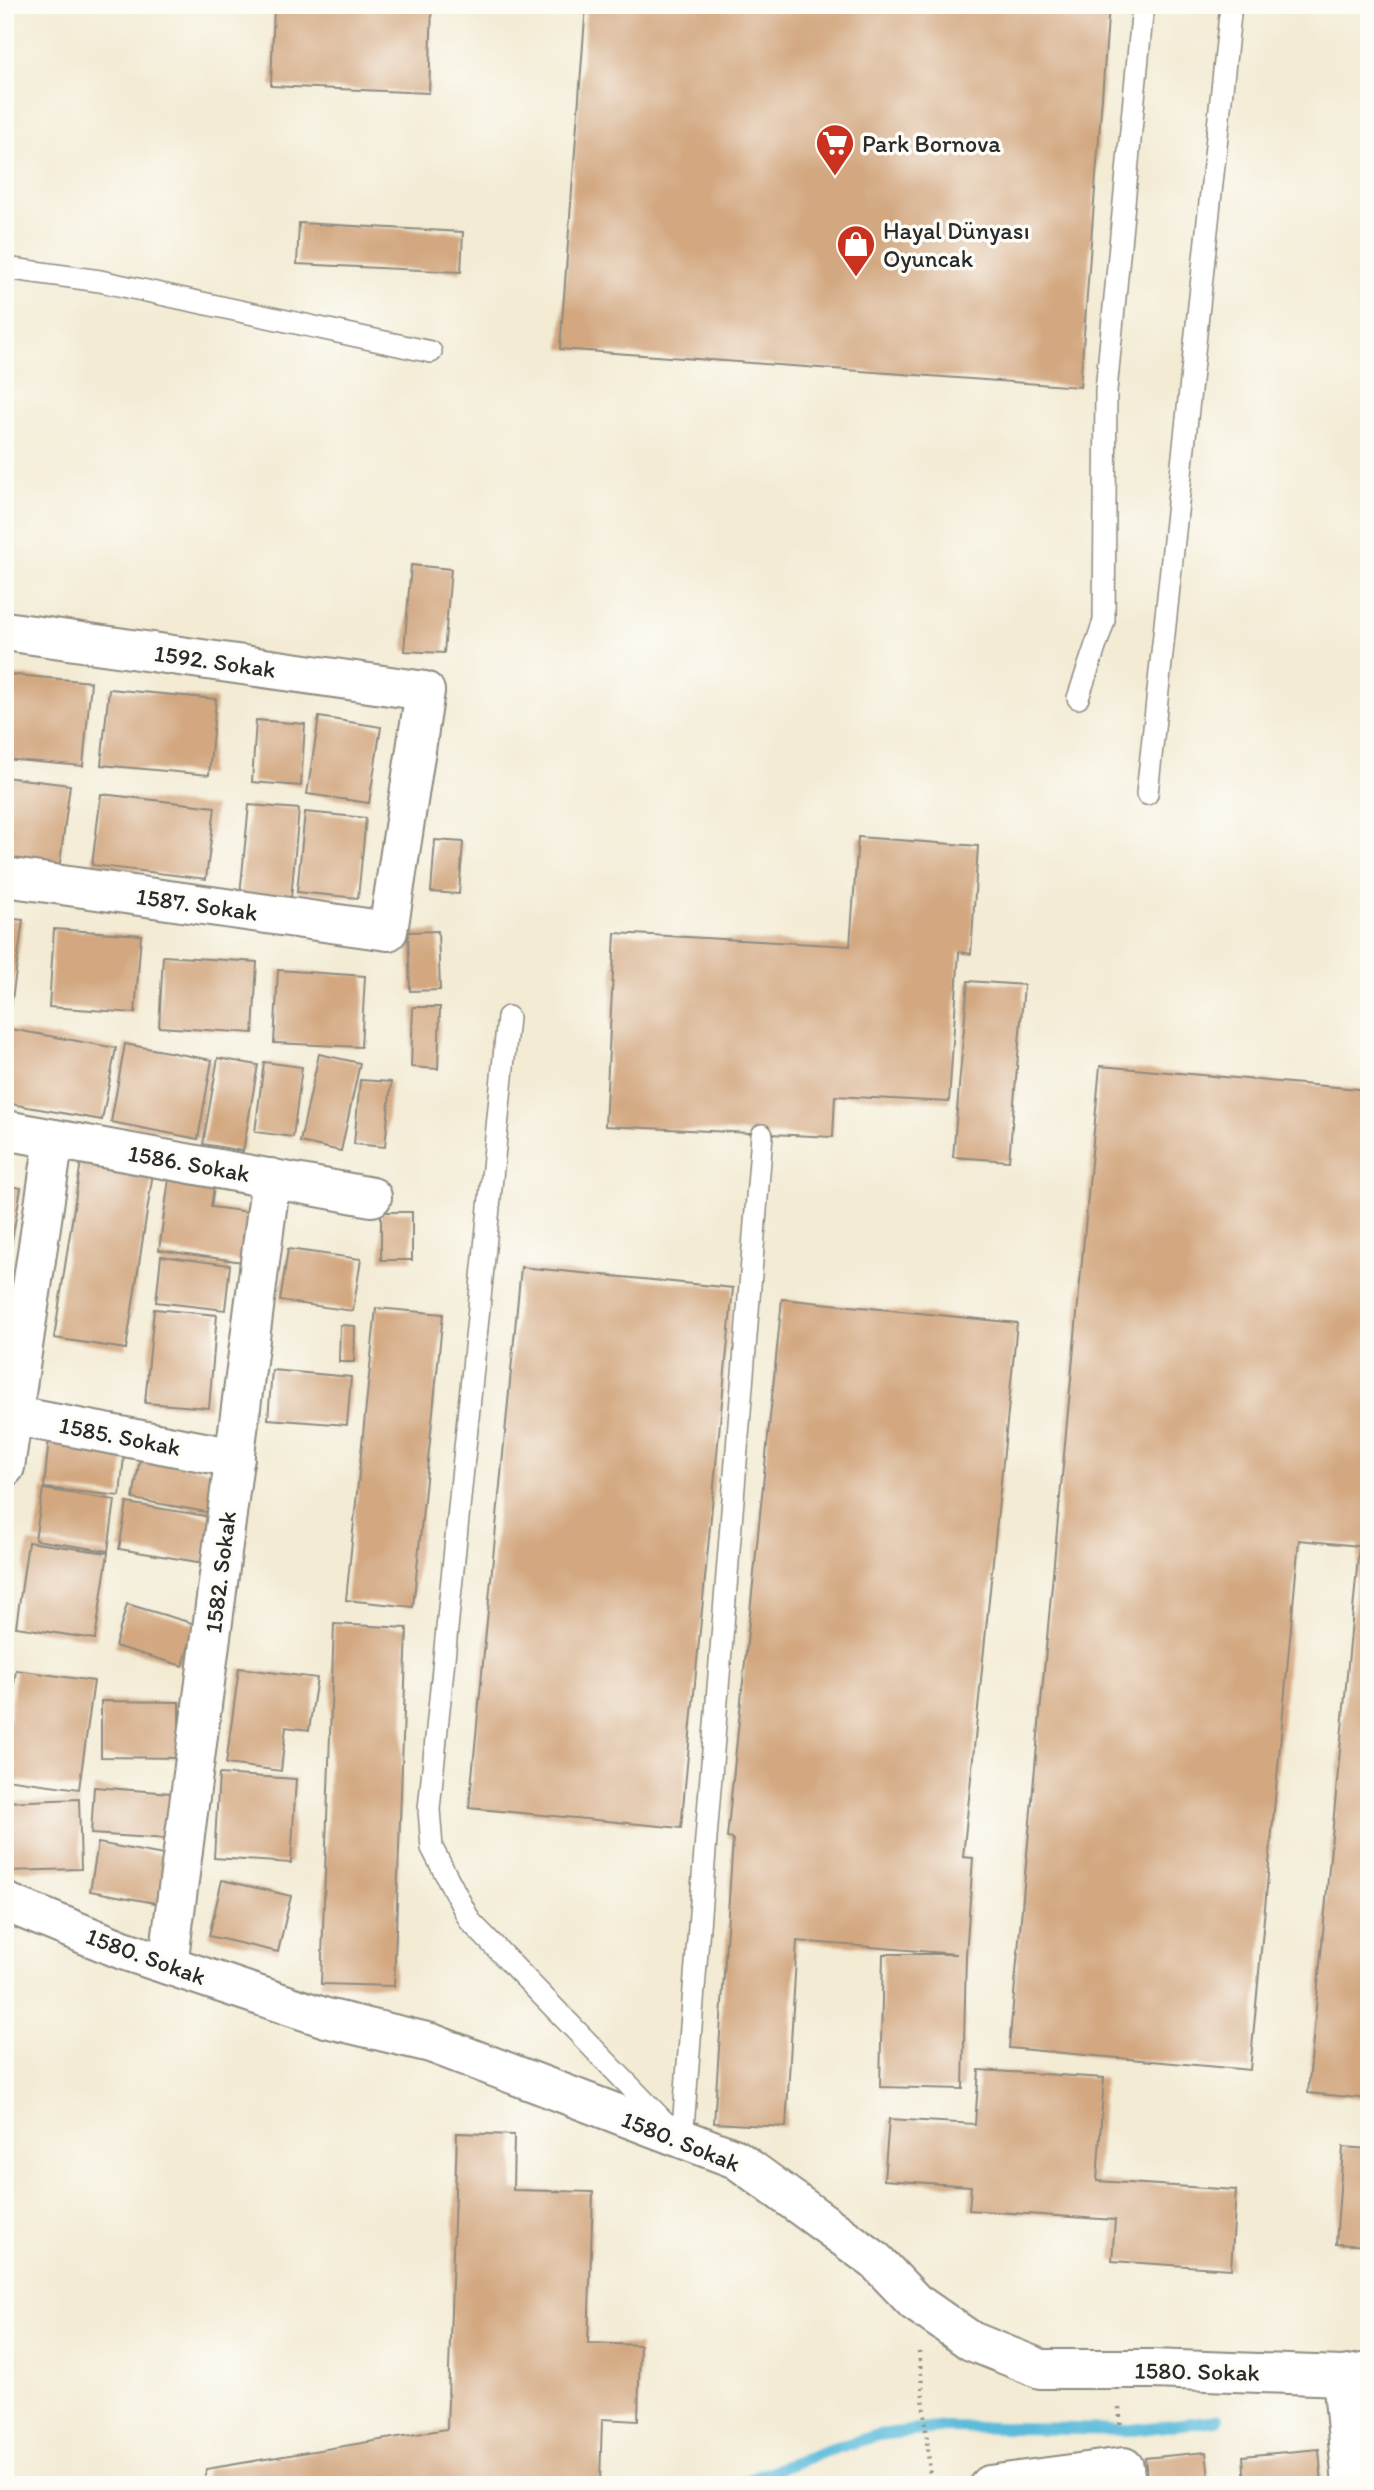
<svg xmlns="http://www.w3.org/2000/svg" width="1374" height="2490" font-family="Itim,sans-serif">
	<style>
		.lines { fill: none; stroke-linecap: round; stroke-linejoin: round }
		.stream { stroke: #5bbbda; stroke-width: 12 }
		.building { fill: #d3a881 }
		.service-casing { stroke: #8f8b80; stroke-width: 24 }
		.minor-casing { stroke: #8f8b80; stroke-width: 42 }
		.tertiary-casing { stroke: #8f8b80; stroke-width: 42 }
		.path { stroke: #8f8b80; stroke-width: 4.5; stroke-dasharray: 2 5; stroke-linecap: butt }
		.service { stroke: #fff; stroke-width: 21 }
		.minor { stroke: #fff; stroke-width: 38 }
		.tertiary { stroke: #fff; stroke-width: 38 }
		.labels { text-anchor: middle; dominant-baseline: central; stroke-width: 7; stroke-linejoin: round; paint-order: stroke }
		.poi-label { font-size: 24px; fill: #2b2b2b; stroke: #fdfcf7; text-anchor: start }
		.street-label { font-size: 24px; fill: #2b2b2b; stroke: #fdfcf7 }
	</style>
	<rect width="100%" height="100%" fill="#fdfcf7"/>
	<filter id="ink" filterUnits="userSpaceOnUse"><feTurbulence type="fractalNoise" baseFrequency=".0143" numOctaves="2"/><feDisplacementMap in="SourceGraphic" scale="14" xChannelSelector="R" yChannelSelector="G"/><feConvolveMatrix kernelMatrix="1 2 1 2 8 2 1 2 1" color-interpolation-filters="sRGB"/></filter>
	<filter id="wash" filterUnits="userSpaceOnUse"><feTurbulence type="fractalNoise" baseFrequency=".00686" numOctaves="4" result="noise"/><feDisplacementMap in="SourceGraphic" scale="28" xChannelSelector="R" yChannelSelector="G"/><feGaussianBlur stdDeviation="1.57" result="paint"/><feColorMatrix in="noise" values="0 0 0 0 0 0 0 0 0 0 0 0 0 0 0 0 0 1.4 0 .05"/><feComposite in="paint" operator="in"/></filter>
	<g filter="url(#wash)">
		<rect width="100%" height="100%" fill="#f3ebd4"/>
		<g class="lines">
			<polyline class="stream" points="735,2485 826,2451 878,2435 945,2427 1131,2430 1217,2420"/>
		</g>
		<g id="blocks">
			<g class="building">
				<polygon points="274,5 432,5 429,93 271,86"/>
				<polygon points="586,5 1109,5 1080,387 560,349"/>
				<polygon points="299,223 463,232 461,272 297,264"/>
				<polygon points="411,565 451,569 444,653 404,651"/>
				<polygon points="5,674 91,682 83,766 5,759"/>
				<polygon points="109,689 216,699 209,775 101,765"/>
				<polygon points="319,717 381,727 369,803 307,794"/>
				<polygon points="256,720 305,724 301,786 252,782"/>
				<polygon points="5,777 70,785 59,870 5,863"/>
				<polygon points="101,794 215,807 206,879 92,865"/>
				<polygon points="249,805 299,809 291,899 240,895"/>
				<polygon points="305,812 366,818 358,898 297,892"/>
				<polygon points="858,837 978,846 971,954 959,952 949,1102 835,1096 833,1137 605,1126 615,933 850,946"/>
				<polygon points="435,840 463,842 459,894 431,892"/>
				<polygon points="5,918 23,920 11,1007 5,1006"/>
				<polygon points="54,929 141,935 135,1013 49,1007"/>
				<polygon points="438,931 440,990 410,991 408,932"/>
				<polygon points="163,956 257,962 253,1033 159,1027"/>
				<polygon points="278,970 365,976 361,1047 274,1043"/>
				<polygon points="968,981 1024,985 1009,1161 953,1157"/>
				<polygon points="413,1007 440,1007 438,1069 411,1067"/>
				<polygon points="5,1028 116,1048 102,1120 5,1103"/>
				<polygon points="125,1044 212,1060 198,1139 111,1122"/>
				<polygon points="319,1054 360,1063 341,1151 300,1142"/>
				<polygon points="218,1058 258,1065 243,1151 203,1144"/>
				<polygon points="264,1062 302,1067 293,1137 255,1132"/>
				<polygon points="1100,1066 1369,1090 1369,2099 1308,2093 1359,1546 1299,1540 1250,2070 1009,2048"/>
				<polygon points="360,1080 391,1082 385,1147 354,1144"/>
				<polygon points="82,1155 154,1166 126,1349 54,1338"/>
				<polygon points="171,1165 216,1172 211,1207 250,1212 243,1262 159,1250"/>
				<polygon points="5,1185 21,1188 7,1269 5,1269"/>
				<rect x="381" y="1212" width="31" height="48"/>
				<polygon points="288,1249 361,1259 353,1311 280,1301"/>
				<polygon points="161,1256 230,1265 225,1310 156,1302"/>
				<polygon points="521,1267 733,1288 681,1828 469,1808"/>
				<polygon points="782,1299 1017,1323 963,1857 973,1858 966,1955 963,2089 880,2087 883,1954 957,1954 797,1941 786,2127 714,2123 733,1839 727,1838"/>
				<polygon points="376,1308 443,1314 413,1607 346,1600"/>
				<polygon points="154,1309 217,1315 209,1408 145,1403"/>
				<polygon points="340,1325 355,1326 354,1362 339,1362"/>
				<polygon points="272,1370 351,1377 347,1425 268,1419"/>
				<polygon points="49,1438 125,1446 120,1496 44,1488"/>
				<polygon points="140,1458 219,1472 212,1513 133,1499"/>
				<polygon points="43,1489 115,1500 108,1551 35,1540"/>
				<polygon points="127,1503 212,1517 204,1563 119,1549"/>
				<polygon points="28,1542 108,1553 95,1639 16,1627"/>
				<polygon points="127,1604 195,1624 183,1666 115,1646"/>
				<polygon points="334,1624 407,1628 394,1986 321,1984"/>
				<polygon points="239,1668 317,1678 309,1730 286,1727 281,1771 226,1764"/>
				<polygon points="16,1670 94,1681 79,1789 5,1779 5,1745"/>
				<polygon points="101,1701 179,1702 179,1758 101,1757"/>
				<polygon points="219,1774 296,1779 291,1863 214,1858"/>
				<polygon points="94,1787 171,1793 168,1839 91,1834"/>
				<polygon points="79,1799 81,1869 5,1871 5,1802"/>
				<polygon points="98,1843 169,1856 161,1904 90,1891"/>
				<polygon points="222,1880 291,1896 278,1952 209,1936"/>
				<polygon points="979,2070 1104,2078 1097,2181 1236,2190 1231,2269 1112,2261 1115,2220 969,2210 971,2186 884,2180 889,2119 975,2124"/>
				<polygon points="457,2133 514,2135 513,2190 593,2192 588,2343 640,2345 638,2421 602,2419 600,2482 499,2478 498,2485 204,2485 206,2469 447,2429"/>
				<polygon points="1343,2147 1369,2149 1369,2246 1336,2244"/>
				<polygon points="1319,2449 1322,2485 1245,2485 1243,2456"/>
				<polygon points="1206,2452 1210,2485 1148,2485 1145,2458"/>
			</g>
		</g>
	</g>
	<g filter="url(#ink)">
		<use href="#blocks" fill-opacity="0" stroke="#8f8b80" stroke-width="2"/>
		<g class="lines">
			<g class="service-casing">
				<g id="service">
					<polyline points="5,268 100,281 431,352"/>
					<polyline points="1078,698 1104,621 1106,391 1143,5"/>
					<polyline points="1147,794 1231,5"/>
					<polyline points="508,1017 429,1809 432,1848 470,1921 682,2140 762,1135"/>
				</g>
			</g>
			<g class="minor-casing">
				<g id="minor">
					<polyline points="5,631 425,691 388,931 5,877"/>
					<polyline points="5,1130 372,1197"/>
					<polyline points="5,1414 235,1458"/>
					<polyline points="5,1467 54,1139"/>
					<polyline points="168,1965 271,1178"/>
					<polyline points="1342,2376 1352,2485"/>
					<polyline points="989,2485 1124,2467 1126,2485"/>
				</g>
			</g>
			<g class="tertiary-casing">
				<polyline id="tertiary" points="5,1902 123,1950 326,2018 431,2043 736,2159 876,2261 915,2302 971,2341 1041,2369 1152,2369 1342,2376 1369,2372"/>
			</g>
			<g class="path">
				<polyline points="919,2352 931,2485"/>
				<polyline points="1119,2408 1121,2428"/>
			</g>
			<use href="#service" class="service"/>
			<use href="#minor" class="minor"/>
			<use href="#tertiary" class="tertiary"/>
		</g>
	</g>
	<defs>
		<g id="supermarket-pin" transform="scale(2.0125)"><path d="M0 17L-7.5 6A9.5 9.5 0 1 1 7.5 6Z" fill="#c8321e" stroke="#fdfcf7"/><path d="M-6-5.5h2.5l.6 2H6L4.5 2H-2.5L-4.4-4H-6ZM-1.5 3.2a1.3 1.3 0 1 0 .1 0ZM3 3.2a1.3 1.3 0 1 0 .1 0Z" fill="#fff"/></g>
		<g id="shop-pin" transform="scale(2.0125)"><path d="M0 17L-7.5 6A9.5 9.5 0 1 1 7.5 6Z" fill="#c8321e" stroke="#fdfcf7"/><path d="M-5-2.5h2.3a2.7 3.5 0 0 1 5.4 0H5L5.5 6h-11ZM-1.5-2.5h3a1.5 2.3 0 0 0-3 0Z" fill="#fff"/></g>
	</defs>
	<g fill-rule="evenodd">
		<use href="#supermarket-pin" x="835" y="143"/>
		<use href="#shop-pin" x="856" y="244"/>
	</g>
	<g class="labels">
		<g class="poi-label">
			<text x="862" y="143">Park Bornova</text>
			<text x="883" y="230">Hayal Dünyası<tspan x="883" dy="28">Oyuncak</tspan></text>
		</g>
		<g class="street-label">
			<text transform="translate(215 661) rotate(8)">1592. Sokak</text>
			<text transform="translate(197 904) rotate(8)">1587. Sokak</text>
			<text transform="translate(189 1163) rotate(10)">1586. Sokak</text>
			<text transform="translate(120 1436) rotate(11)">1585. Sokak</text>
			<text transform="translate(220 1572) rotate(-83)">1582. Sokak</text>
			<text transform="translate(146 1956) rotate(20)">1580. Sokak</text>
			<text transform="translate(681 2141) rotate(22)">1580. Sokak</text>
			<text transform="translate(1197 2371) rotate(1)">1580. Sokak</text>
		</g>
	</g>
	<rect width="1374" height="2490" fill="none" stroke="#fdfcf7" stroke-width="28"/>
</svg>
